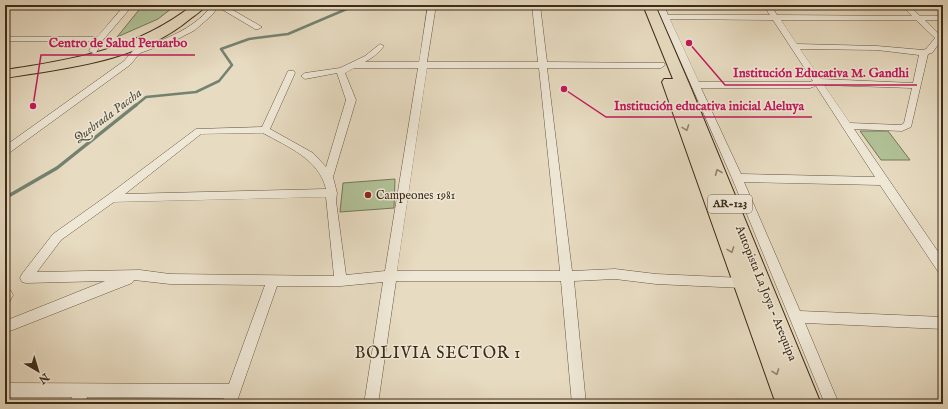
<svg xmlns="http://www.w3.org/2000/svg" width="948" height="409" font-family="'IM FELL English',serif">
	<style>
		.green { fill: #b1c197; stroke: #777658 }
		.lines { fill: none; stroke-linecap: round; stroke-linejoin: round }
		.stream-far1 { stroke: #748271; stroke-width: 2.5 }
		.stream { stroke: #748271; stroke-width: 3.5 }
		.street-casing { stroke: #685742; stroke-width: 1 }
		.primary-casing { stroke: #3d2b18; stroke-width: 2 }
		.street { fill: #efe8d7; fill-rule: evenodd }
		.primary { fill: #e7dbc1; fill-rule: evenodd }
		.oneway { stroke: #92836c }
		.poi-dot { fill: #8f2418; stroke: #efe8d7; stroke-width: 1.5 }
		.labels { text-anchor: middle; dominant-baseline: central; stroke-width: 3; stroke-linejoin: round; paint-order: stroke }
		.shield { fill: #efe8d7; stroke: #726451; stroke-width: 1 }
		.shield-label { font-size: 11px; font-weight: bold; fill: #3d2b18 }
		.poi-label { font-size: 12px; fill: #3d2b18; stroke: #efe8d7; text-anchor: start }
		.street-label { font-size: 12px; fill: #3d2b18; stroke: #efe8d7 }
		.water-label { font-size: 13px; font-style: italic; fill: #544f3d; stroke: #efe8d7 }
		.near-neighbourhood-label { font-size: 16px; letter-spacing: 1px; fill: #3d2b18; stroke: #efe8d7 }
		.leader { fill: none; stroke: #c2185b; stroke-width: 1.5 }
		.callout-dot { fill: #c2185b; stroke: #efe8d7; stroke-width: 1.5 }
		.callout-label { font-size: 13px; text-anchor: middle; font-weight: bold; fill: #c2185b; stroke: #efe8d7; stroke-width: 3; stroke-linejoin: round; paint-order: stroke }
	</style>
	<rect width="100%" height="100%" fill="#e7dbc1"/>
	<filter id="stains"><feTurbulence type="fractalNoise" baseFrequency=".005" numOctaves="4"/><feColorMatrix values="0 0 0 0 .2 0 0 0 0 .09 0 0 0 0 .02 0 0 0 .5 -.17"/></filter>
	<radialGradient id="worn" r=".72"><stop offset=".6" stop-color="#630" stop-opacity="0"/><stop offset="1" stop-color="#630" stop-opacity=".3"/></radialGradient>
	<g class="green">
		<polygon points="143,5 176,5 158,19 117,37"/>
		<polygon points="860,131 888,131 910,160 881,160"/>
		<polygon points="395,179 394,208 340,212 343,183"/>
		<polygon points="87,399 220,399 219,404 85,404"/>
	</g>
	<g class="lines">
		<polyline class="stream-far1" points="135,106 146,97 196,92 219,81 232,65 221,49 249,39 288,34 356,5"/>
		<polyline class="stream" points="5,198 57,168 136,105"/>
		<g class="street-casing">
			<g id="street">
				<polygon points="125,5 133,5 103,40 96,53 93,53 89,51 94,41 5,41 5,37 97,37"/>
				<path d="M212 5H224L262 27 258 29H255L218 7 212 15 195 30 174 41 140 53 130 65 9 153 5 154V146L124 61 145 37H151L152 39 146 46C171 37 196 27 212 5Z"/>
				<path d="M428 5H436L427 62H538L532 5H540L547 62 664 63 665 65 661 68H547L572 271 615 269 656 274 743 278 747 279 749 283 747 287 743 288 656 284 615 279 574 281 586 404H572L561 281H396L378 404H364L383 282 341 286H277L236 404H222L224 398 87 397 84 404H69L72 397H5V383L229 384 265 285 170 284 134 280 132 283 5 333V321L105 281 26 283 22 282 20 278 22 274 53 234 108 195 196 129 262 127 288 71H294L295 73 270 129 313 153 326 167 346 100 337 73 305 79 301 76 305 73 340 68 365 56 380 44 384 46C379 53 372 58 365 62H419ZM354 68H418L385 271 346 275 336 201 337 193 333 177 356 100 345 73ZM427 68H539L560 271H397ZM263 133C288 147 319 159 326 189L125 194 201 134ZM326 197 334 276 170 274 140 270 37 272 61 240 114 202Z"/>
				<path d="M656 5H664L668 15H770L763 5H771L777 15 912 16 901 5H909L920 16H943V20H925L943 38 932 53 928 54 911 127 902 131 854 129 943 259V274L939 273 880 185 744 182 800 311 943 317V329L805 323 839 404H825L732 178ZM670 19 773 20 813 81 809 82H699ZM781 20H916L935 38 926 49 923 50 877 46 797 44ZM800 49 877 50 919 55 913 83 821 79ZM824 85 912 88 904 123 901 125 850 123ZM816 86 875 177 741 174 701 88H810Z"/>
				<polygon points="933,5 943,6 943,12"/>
				<polygon points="5,290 11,291 13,295 9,303 5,305"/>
			</g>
		</g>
		<g class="primary-casing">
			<g id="primary">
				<path d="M193 5H206C202 11 195 15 190 19 140 61 67 68 5 78V70C75 59 135 50 193 5Z"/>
				<polygon points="643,5 655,5 690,86 821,404 776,404 662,82 664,79 673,79"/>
			</g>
		</g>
		<use href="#street" class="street"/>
		<use href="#primary" class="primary"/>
	</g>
	<defs><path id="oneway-chevron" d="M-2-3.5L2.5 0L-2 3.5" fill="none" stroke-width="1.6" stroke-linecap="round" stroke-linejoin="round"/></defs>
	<g class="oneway">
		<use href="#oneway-chevron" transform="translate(686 128) rotate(70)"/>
		<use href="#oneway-chevron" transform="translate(718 172) rotate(-112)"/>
		<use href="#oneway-chevron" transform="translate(731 250) rotate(70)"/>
		<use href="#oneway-chevron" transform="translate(776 372) rotate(70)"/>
	</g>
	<circle class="poi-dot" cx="368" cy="195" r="4"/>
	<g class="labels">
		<rect class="shield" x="708" y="195" width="44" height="18" rx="3"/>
		<g class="shield-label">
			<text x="730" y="204">AR-123</text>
		</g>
		<g class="poi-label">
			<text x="376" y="195">Campeones 1981</text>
		</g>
		<g class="street-label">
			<text transform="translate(766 293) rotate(68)">Autopista La Joya - Arequipa</text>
		</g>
		<g class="water-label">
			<text transform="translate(108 116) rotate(-37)">Quebrada Paccha</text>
		</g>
		<g class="near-neighbourhood-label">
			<text x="438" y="354">BOLIVIA SECTOR 1</text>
		</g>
	</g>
	<path class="leader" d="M33 106L41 55H195M689 43L725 85H917M564 89L606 117H812"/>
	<g class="callout-dot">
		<circle cx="33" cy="106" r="4"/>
		<circle cx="689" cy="43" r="4"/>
		<circle cx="564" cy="89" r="4"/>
	</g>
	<g class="callout-label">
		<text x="118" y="47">Centro de Salud Peruarbo</text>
		<text x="821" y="77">Institución Educativa M. Gandhi</text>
		<text x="709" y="110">Institución educativa inicial Aleluya</text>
	</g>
	<rect width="948" height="409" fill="none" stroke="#e7dbc1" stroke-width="20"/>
	<rect x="6" y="6" width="936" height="397" fill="none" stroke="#3d2b18" stroke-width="2"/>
	<rect x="10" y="10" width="928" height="389" fill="none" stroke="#3d2b18"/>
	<g transform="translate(38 371) rotate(142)" stroke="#efe8d7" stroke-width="3" paint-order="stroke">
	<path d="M0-3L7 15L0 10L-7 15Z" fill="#3d2b18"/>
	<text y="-6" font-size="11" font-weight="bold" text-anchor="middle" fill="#3d2b18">N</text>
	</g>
	<rect width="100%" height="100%" filter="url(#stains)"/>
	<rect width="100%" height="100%" fill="url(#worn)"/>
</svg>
